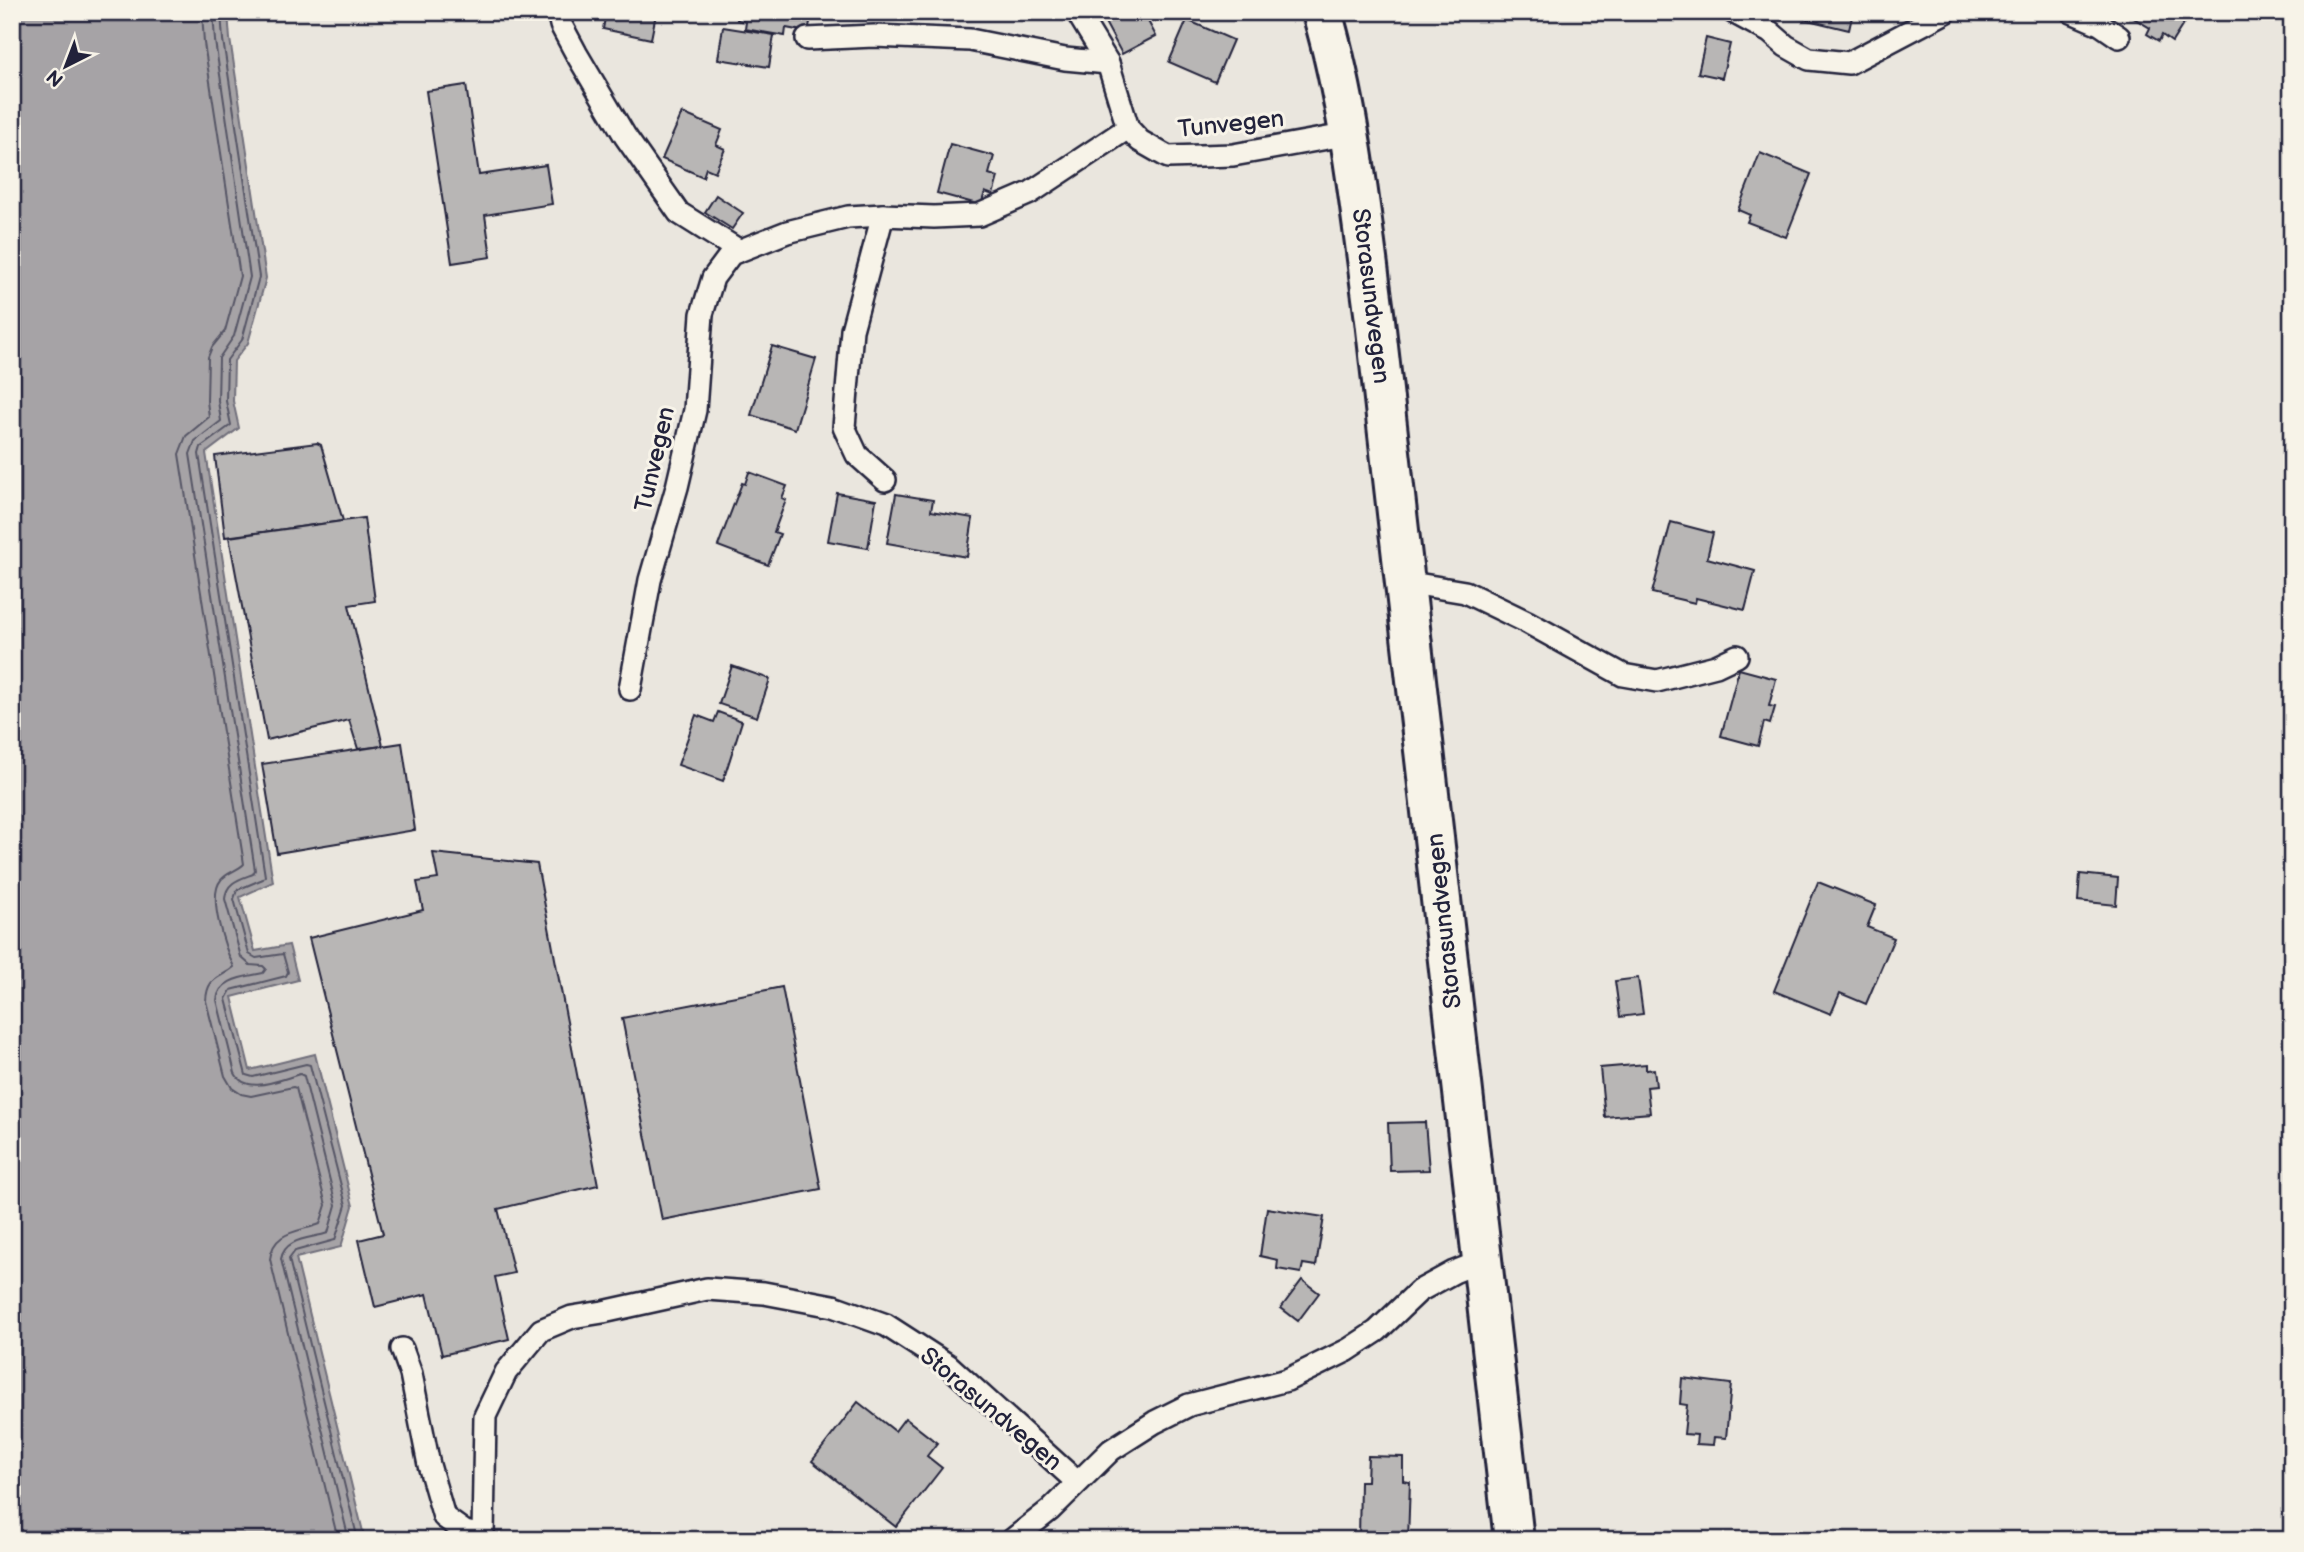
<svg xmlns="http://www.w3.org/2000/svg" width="2304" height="1552" font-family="'Balsamiq Sans',sans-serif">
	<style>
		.water { fill: #a6a3a6; stroke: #716f7b; stroke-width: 2 }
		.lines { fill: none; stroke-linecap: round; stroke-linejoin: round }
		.shore { stroke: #575666; stroke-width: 2 }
		.building { fill: #b8b6b5; stroke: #22223b; stroke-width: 2 }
		.service-casing { stroke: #22223b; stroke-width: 26 }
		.secondary-casing { stroke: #22223b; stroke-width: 44 }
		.service { stroke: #f7f3e8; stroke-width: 21 }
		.secondary { stroke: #f7f3e8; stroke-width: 38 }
		.labels { text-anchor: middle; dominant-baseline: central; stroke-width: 6; stroke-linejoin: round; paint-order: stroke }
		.street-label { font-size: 24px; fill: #22223b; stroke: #f7f3e8 }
	</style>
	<rect width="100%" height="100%" fill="#eae6de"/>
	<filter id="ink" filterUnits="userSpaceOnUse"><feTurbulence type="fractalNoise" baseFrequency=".0143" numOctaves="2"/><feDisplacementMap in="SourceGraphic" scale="14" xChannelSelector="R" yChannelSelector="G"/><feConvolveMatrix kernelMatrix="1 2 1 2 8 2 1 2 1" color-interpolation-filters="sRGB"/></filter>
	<g filter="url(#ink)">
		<polygon class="water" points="12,12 228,12 230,39 266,278 248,343 234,361 233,401 239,428 206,453 273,882 240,897 255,951 289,945 298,980 232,997 250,1070 315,1054 353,1206 341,1247 296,1258 365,1540 12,1540"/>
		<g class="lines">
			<g class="shore">
				<path d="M202 12 204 43 240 276 225 331 212 347 208 357 207 401 209 417 186 436 179 454 244 864C237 871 227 872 221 880 207 896 225 949 234 967 220 979 207 976 206 1001L225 1076 232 1088 241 1094 251 1096 293 1087 296 1088 326 1205 320 1224C298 1232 273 1231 270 1259L338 1540"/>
				<path d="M213 12 215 41 250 277 234 336 219 358 218 401 221 421 195 441 190 454 255 870 253 874C240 879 226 882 225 899L241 957 250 965 263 966 266 969 263 973C246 977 219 978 217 1000L235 1073C246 1096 281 1079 300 1074L304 1076 336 1205 328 1233C311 1239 285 1237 281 1259L349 1540"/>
				<polyline points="221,12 223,40 259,277 242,340 227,360 226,401 231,425 201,447 199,454 265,876 263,879 237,890 234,899 249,954 256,958 283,954 288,972 286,976 231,990 226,999 246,1075 253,1077 306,1064 310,1065 346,1205 335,1240 295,1251 289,1259 358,1540"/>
			</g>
		</g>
		<g class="building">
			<polygon points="606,12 656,14 651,39 603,29"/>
			<polygon points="739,12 812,12 808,32 786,28 785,36 745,29 746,22 737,20"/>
			<polygon points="1143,12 1156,36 1122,54 1100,13"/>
			<polygon points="1791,12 1853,12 1849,30 1791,16"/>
			<polygon points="2128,12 2191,12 2172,42 2162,35 2159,41 2147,34 2150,28 2127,14"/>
			<polygon points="1187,20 1233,40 1215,82 1169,62"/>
			<polygon points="723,27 774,35 769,67 718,59"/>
			<polygon points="1706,38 1730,44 1722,78 1698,73"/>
			<polygon points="466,85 479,175 546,165 552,204 485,215 491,257 452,263 426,91"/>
			<polygon points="682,113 722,130 716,145 725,149 715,172 706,168 703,177 662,159"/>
			<polygon points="950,144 994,156 989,174 998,177 993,195 985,192 981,205 937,193"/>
			<polygon points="1760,153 1811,174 1786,237 1747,222 1750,215 1738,210"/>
			<polygon points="716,195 743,213 732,229 705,212"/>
			<polygon points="772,346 816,359 795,429 751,415"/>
			<polygon points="317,443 321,445 343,521 225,537 215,456"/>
			<polygon points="749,472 787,486 782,498 786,500 774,532 780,534 768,565 718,546 742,483 745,484"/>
			<polygon points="837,493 876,500 868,548 828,541"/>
			<polygon points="896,494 933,500 931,511 973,518 967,557 887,543"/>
			<polygon points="364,518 375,601 349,605 383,746 358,749 349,720 267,740 229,537"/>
			<polygon points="1671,522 1713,533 1707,558 1755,571 1745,610 1696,598 1695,603 1652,593"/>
			<polygon points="732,666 770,679 757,717 719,704"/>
			<polygon points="1739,669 1776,679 1769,706 1775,707 1770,724 1764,722 1758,746 1721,736"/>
			<polygon points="718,712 742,721 723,781 678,765 696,715 714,722"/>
			<polygon points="402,743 415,830 277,853 262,764"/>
			<polygon points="433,853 537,864 598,1185 498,1209 514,1273 495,1277 509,1339 442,1355 427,1294 375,1307 359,1240 383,1234 309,938 423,910 417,882 438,879"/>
			<polygon points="2080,874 2118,878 2116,905 2078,901"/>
			<polygon points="1818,882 1876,905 1867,927 1894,938 1866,1004 1840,993 1831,1014 1774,991"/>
			<polygon points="1638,978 1643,1014 1620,1017 1615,981"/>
			<polygon points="782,987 821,1189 662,1220 622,1018"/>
			<polygon points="1646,1064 1646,1070 1654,1069 1656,1086 1647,1087 1650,1113 1605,1117 1600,1068"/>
			<polygon points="1425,1122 1429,1170 1390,1171 1388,1123"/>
			<polygon points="1267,1208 1324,1217 1316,1266 1303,1264 1301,1273 1277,1269 1278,1260 1260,1256"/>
			<polygon points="1302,1280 1319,1293 1298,1321 1281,1308"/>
			<polygon points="1682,1378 1731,1384 1726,1438 1714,1437 1713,1445 1696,1444 1697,1435 1684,1434 1687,1405 1680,1404"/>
			<polygon points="858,1402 895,1431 905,1418 937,1443 927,1456 942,1468 896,1527 812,1461"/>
			<polygon points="1368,1456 1403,1457 1403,1481 1410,1482 1408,1540 1359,1540 1360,1481 1367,1481"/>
		</g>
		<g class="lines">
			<g class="service-casing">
				<g id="service">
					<polyline points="1077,12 1108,63 1128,128 1140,141 1168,157 1233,155 1350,134"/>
					<polyline points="1733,12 1770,32 1786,46 1809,59 1849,63 1946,12"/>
					<polyline points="2072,12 2100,24 2119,37"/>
					<polyline points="559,16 561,25 576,53 625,136 679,213 738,250"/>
					<polyline points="807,39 874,36 970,40 1065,59 1108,63"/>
					<polyline points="883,215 852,330 844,427 857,455 885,480"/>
					<polyline points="1405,582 1465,592 1527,622 1623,675 1657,681 1716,666 1737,656"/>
					<polyline points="630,689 650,580 677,487 695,410 702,314 713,278 731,254 787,232 848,217 883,215 934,217 979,215 1030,193 1128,128"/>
					<polyline points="402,1349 411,1374 429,1465 444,1517 465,1532 483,1536 485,1416 506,1372 541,1330 572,1317 603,1312 707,1289 764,1293 833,1306 886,1325 948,1365 1077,1482"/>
					<polyline points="1012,1540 1050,1510 1111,1450 1155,1422 1189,1405 1287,1380 1348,1350 1377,1331 1419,1291 1454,1272 1482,1261"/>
				</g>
			</g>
			<g class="secondary-casing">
				<path id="secondary" d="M1322 12C1351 112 1361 217 1375 320L1514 1540"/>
			</g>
			<use href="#service" class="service"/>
			<use href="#secondary" class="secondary"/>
		</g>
	</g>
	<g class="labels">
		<g class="street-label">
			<text transform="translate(1231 124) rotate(-6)">Tunvegen</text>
			<text transform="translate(1371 296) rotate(83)">Storasundvegen</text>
			<text transform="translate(655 459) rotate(-77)">Tunvegen</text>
			<text transform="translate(1444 921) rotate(-96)">Storasundvegen</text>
			<text transform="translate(991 1409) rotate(40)">Storasundvegen</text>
		</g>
	</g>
	<rect width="2304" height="1552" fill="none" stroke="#f7f3e8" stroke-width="42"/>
	<rect x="21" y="21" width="2262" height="1510" fill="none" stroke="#22223b" stroke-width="2.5" filter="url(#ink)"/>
	<g transform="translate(66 66) rotate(222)" stroke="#f7f3e8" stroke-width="5" paint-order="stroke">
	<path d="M0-5L12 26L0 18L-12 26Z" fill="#22223b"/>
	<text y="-10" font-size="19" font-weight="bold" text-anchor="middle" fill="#22223b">N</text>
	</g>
</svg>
